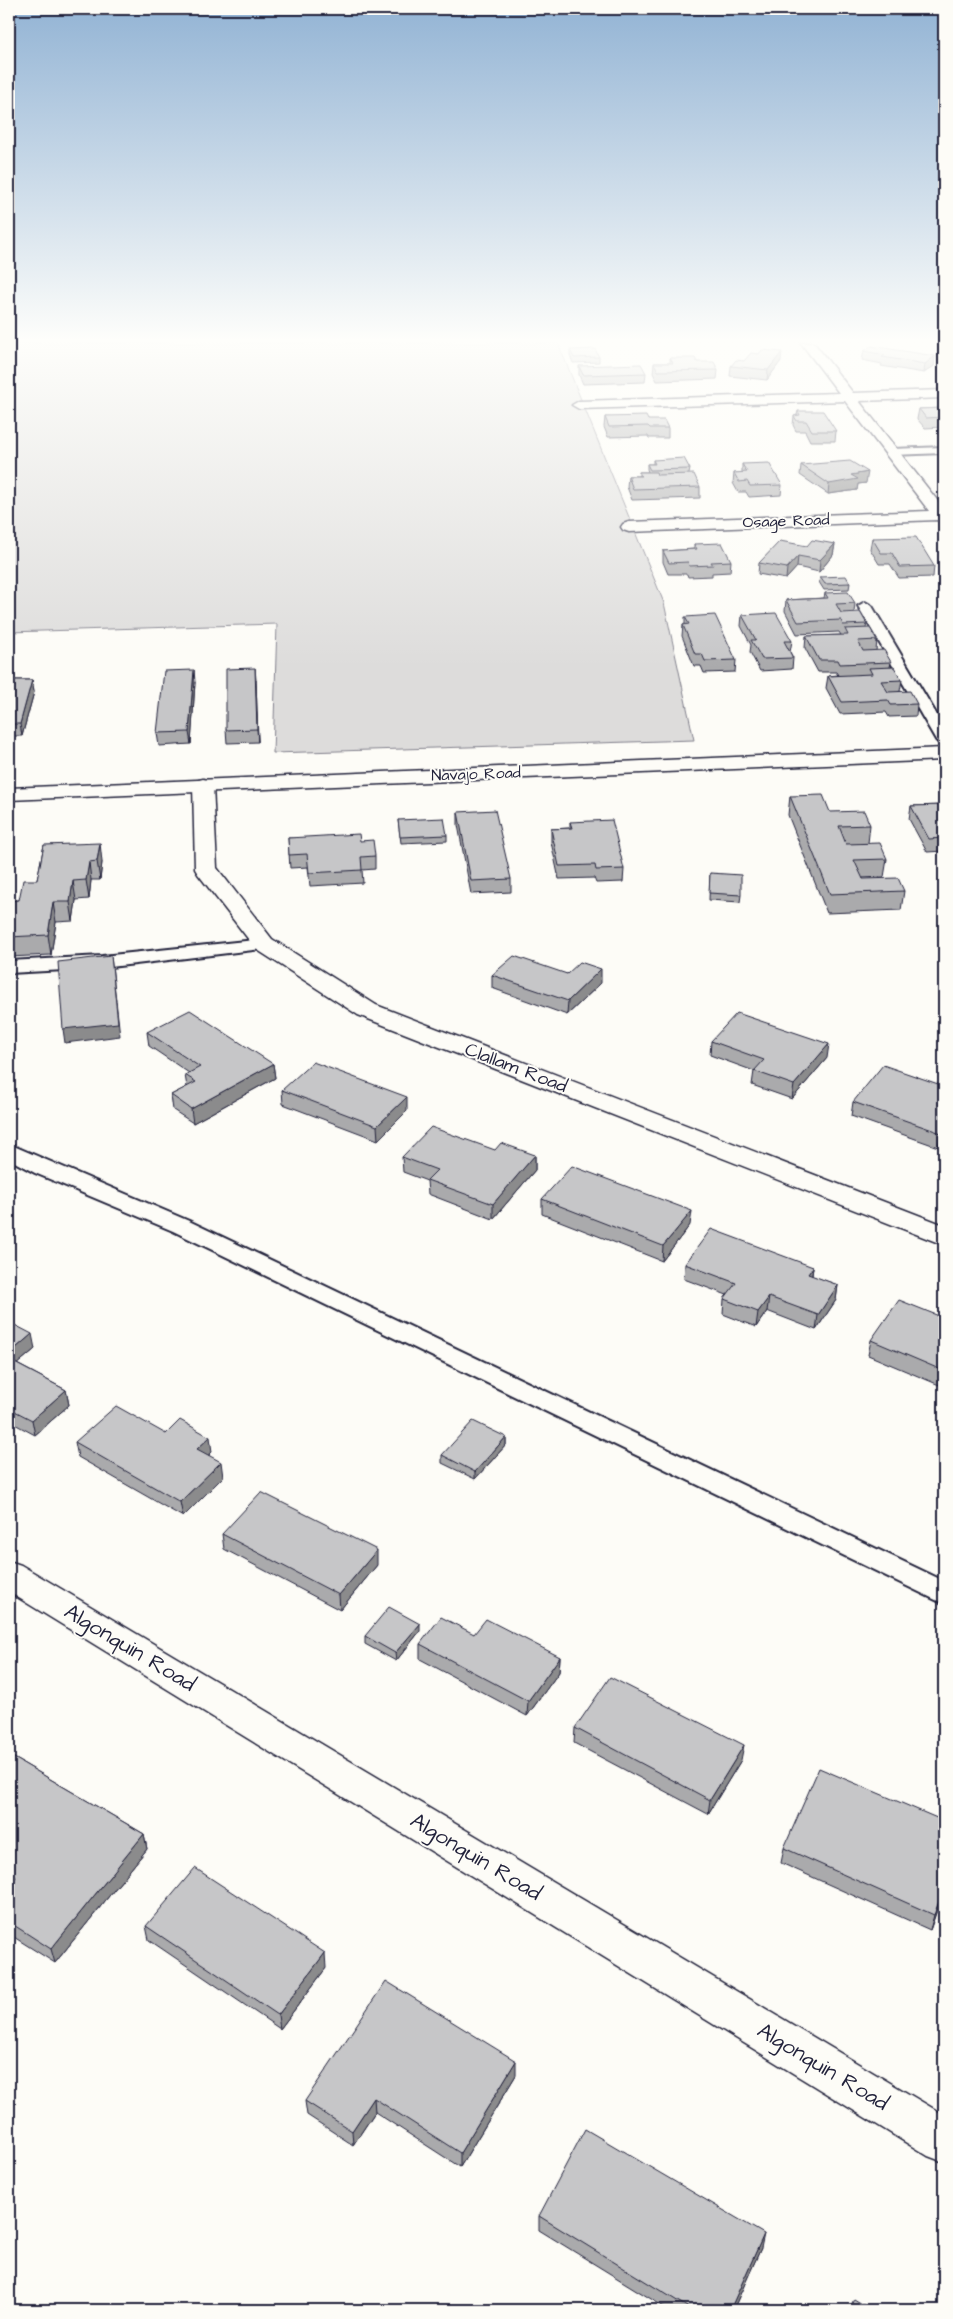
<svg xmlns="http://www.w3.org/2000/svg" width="953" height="2319" font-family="'Architects Daughter',sans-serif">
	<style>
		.green { fill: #dddcdb; stroke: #807f8b }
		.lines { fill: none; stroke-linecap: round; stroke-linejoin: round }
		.lane-casing { stroke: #22223b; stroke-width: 4 }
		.street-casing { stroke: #22223b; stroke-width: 3 }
		.secondary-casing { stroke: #22223b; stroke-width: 3 }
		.lane { fill: #fdfcf7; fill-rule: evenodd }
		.street { fill: #fdfcf7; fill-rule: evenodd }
		.secondary { fill: #fdfcf7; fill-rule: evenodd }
		.wall { fill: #aaaaac; stroke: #22223b }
		.shaded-wall { fill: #8b8b8c; stroke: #22223b }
		.building { fill: #c6c6c8; stroke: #22223b }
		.labels { text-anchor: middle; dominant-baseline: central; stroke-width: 4; stroke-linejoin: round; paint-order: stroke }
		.far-street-label { font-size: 16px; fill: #22223b; stroke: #fdfcf7 }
		.street-label { font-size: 19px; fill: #22223b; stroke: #fdfcf7 }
		.near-street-label { font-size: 22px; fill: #22223b; stroke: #fdfcf7 }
	</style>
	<rect width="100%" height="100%" fill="#fdfcf7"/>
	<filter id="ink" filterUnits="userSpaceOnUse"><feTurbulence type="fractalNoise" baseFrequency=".02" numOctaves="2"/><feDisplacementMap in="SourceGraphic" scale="10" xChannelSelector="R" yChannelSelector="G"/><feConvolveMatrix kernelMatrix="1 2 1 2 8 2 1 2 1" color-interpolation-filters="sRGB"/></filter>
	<g filter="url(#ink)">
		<polygon class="green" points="9,343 558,343 664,603 694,740 273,753 277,624 9,632"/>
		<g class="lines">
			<g class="lane-casing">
				<g id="lane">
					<polygon points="944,447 944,453 892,455 886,452 892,449"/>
					<polygon points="865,602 872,606 944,727 944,745 939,743 936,740 858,606"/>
					<polygon points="264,939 270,940 273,944 270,948 102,968 9,973 9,961 102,956"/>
					<polygon points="9,1144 189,1221 944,1581 944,1604 173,1231 35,1173 9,1159"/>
				</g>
			</g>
			<g class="street-casing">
				<g id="street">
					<polygon points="801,343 814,343 853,393 944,390 944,398 859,401 944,509 944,524 937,520 629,532 623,530 621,527 623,524 629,522 929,511 845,401 579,409 572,405 579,401 839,393"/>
					<polygon points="203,779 210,781 213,785 217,868 272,939 376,1005 944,1225 944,1245 358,1015 256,949 198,874 195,869 193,785 196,781"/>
					<polygon points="9,1561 21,1565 944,2115 944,2162 928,2156 9,1592"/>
				</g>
			</g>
			<g class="secondary-casing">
				<polygon id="secondary" points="944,748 944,760 9,800 9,788"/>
			</g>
			<use href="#lane" class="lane"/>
			<use href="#street" class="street"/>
			<use href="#secondary" class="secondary"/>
		</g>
		<g class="wall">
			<polygon points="570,350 599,357 599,362 573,363 570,355"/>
			<polygon points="864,351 935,356 934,366 924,373 881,366 882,364 862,360"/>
			<polygon points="670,358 697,362 718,370 717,379 657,381 653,373 654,363 670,363"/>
			<polygon points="744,361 781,361 767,380 730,376 731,366"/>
			<polygon points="579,366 646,373 645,382 583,384 579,375"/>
			<polygon points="944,408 944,427 925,428 917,419 919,409"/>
			<polygon points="798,411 836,431 835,441 810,441 805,431 796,431 793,425 794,416 797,415"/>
			<polygon points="605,417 648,420 668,428 668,438 649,438 648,436 608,437 604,427"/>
			<polygon points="653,460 690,469 689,474 700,487 700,498 632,500 627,487 628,476 639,476 639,472 648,472 647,469 647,464 653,464"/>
			<polygon points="742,464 782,485 781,495 749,497 746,492 738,492 733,483 734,473 742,473"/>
			<polygon points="801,465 866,483 858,484 857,490 828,494 800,475"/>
			<polygon points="872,538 934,566 933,577 899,578 890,564 879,564 870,549"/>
			<polygon points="694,544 731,561 730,572 712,573 712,576 688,577 687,574 668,574 663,562 663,551 694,549"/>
			<polygon points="835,544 833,555 819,572 797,567 786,579 758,574 759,563 807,546"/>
			<polygon points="820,577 850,583 849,589 824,590 819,582"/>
			<polygon points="825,593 855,603 854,613 867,624 866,628 877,640 876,651 891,662 890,667 902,680 900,691 917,704 916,716 889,717 886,712 840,714 826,688 828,676 838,675 836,672 818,672 805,648 806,636 841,635 839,632 797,634 785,611 786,600 824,598"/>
			<polygon points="742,615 792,641 790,652 793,658 792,669 760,671 750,652 751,645 741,626"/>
			<polygon points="685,617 736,660 735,672 704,673 701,666 694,666 682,636 683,625 685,624"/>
			<polygon points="9,680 32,680 34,692 22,736 9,736"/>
			<polygon points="256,680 258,742 227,743 226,730"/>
			<polygon points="195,682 191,744 159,746 157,733"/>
			<polygon points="790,796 830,812 870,825 868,843 887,859 884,877 862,878 863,879 904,891 901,910 827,913 788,815"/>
			<polygon points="944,805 944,851 927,852 909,819 911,806"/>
			<polygon points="458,812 511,879 511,892 471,894 458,825"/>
			<polygon points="398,820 447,835 447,841 401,843"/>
			<polygon points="570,822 624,869 623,882 596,883 594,878 559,879 551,842 551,829 570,828"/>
			<polygon points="288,838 360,841 375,856 375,869 362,870 363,883 310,886 308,867 290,868"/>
			<polygon points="44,845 102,862 100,880 91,880 89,899 76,900 73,921 56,922 51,955 9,957 9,901 19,900 37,880"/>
			<polygon points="710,873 741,895 740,902 709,900"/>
			<polygon points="567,974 601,983 567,1015 492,988 492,975"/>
			<polygon points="147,1032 273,1064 275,1078 193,1123 173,1110 171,1095 187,1087 185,1075 189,1073 149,1046"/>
			<polygon points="711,1041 827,1058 792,1099 752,1085 754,1071 710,1055"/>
			<polygon points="944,1086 944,1139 938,1147 851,1116 853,1102"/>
			<polygon points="282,1090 407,1111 378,1140 283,1104"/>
			<polygon points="535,1155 535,1170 493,1219 428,1194 427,1181 403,1172 402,1157"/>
			<polygon points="542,1199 690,1225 662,1261 542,1214"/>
			<polygon points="685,1264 813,1267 812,1276 838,1285 836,1300 816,1330 767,1311 756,1327 723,1314 724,1299 727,1295 684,1279"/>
			<polygon points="944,1318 944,1387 868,1355 871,1340"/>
			<polygon points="9,1322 35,1349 17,1364 66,1390 69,1405 35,1435 9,1421"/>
			<polygon points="166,1434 212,1452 209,1455 223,1477 183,1517 78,1457 75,1442"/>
			<polygon points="506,1437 506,1445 475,1479 442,1463 442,1455"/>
			<polygon points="222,1534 377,1565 340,1610 224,1549"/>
			<polygon points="420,1631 396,1661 365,1644 365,1636"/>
			<polygon points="474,1634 560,1657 559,1672 527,1716 420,1659 420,1644"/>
			<polygon points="575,1728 741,1760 708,1814 574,1743"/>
			<polygon points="9,1755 144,1834 147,1849 55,1963 9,1934"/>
			<polygon points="784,1848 944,1890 930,1930 781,1863"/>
			<polygon points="146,1926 326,1968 280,2029 149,1940"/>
			<polygon points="516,2075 460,2167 375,2112 353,2145 307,2115 305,2101"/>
			<polygon points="539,2216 761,2248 733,2310 669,2310 539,2230"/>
		</g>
		<g class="shaded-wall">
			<polygon points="782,352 781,361 767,380 768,370"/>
			<polygon points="935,356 934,366 924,373 925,364"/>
			<polygon points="868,472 866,483 858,484 857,490 828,494 829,484 851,475"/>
			<polygon points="835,544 833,555 819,572 820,560"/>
			<polygon points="798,556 797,567 786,579 787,568"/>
			<polygon points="255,668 256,680 258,742 257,729"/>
			<polygon points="194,670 195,682 191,744 189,732"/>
			<polygon points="32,680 34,692 22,736 20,724"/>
			<polygon points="100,843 102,862 100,880 97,861"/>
			<polygon points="89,862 91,880 89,899 86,880"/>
			<polygon points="73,881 76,900 73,921 70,902"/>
			<polygon points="53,902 56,922 51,955 48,935"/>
			<polygon points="111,956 120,1036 65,1043 63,1029"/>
			<polygon points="601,969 601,983 567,1015 568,1001"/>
			<polygon points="829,1044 827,1058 792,1099 794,1085"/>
			<polygon points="273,1064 275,1078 193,1123 191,1109"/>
			<polygon points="407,1097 407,1111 378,1140 377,1126"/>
			<polygon points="944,1128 944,1139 938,1147 941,1133"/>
			<polygon points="535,1155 535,1170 493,1219 493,1204"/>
			<polygon points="692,1211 690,1225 662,1261 663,1246"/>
			<polygon points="813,1267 811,1282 808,1274"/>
			<polygon points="838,1285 836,1300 816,1330 818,1315"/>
			<polygon points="769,1297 767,1311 756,1327 758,1312"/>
			<polygon points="32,1334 35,1349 9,1371 9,1354"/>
			<polygon points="66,1390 69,1405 35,1435 32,1420"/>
			<polygon points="210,1437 212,1452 199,1464 197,1449"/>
			<polygon points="506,1437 506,1445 475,1479 475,1472"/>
			<polygon points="221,1462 223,1477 183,1517 180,1502"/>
			<polygon points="377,1550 377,1565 340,1610 339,1595"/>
			<polygon points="420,1624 420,1631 396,1661 395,1653"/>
			<polygon points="560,1657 559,1672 527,1716 528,1701"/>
			<polygon points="744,1745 741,1760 708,1814 710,1800"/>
			<polygon points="144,1834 147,1849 55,1963 51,1949"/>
			<polygon points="944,1887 944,1890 930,1930 934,1915"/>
			<polygon points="325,1953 326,1968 280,2029 278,2015"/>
			<polygon points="516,2061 516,2075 460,2167 460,2153"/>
			<polygon points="374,2098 375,2112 353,2145 352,2131"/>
			<polygon points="764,2234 761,2248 733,2310 730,2310"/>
		</g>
		<g class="building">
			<polygon points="871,346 935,356 925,364 882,357 885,355 864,351"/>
			<polygon points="595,349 599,357 574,358 570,350"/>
			<polygon points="762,350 782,352 768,370 731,366 736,360 744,361 751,353 759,354"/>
			<polygon points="670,358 695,358 697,362 714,362 718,370 658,371 654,363 673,363"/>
			<polygon points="641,364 646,373 583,375 579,366"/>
			<polygon points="944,408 944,417 926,418 919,409"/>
			<polygon points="798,411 823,411 836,431 812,431 806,421 797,421 794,416 800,415"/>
			<polygon points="646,416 648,420 664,420 668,428 650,428 648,426 609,427 605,417"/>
			<polygon points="684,458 690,469 650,470 647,464 655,464 653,460"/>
			<polygon points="850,461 868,472 851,475 858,479 829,484 801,465"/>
			<polygon points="769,463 782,485 750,486 747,481 739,482 734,473 747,472 742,464"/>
			<polygon points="639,472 656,472 657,475 694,474 700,487 633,489 628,476 641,476"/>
			<polygon points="916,537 934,566 900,567 892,553 881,553 872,538"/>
			<polygon points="812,540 835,544 820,560 798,556 787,568 759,563 780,541 807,546"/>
			<polygon points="722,543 731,561 711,562 713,565 689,566 688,562 669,563 663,551 697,549 694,544"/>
			<polygon points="846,576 850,583 825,584 820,577"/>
			<polygon points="848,592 855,603 836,604 841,613 860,612 867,624 843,625 841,620 798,622 786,600 828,598 825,593"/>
			<polygon points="776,613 792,641 784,641 793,658 762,659 751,640 756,640 742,615"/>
			<polygon points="715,615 736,660 705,661 702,654 695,654 683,625 689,624 685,617"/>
			<polygon points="870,628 877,640 858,641 863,651 884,650 891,662 840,664 838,660 819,660 806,636 848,635 845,629"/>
			<polygon points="894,667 902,680 881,681 888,692 910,691 917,704 891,705 888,700 842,702 828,676 872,674 869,668"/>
			<polygon points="255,668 257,729 226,730 226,669"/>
			<polygon points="194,670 189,732 157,733 164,671"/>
			<polygon points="9,680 32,680 20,724 9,724"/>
			<polygon points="823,795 830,812 864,811 870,825 839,826 846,844 880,843 887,859 854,860 863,879 898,878 904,891 830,894 790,796"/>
			<polygon points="944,805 944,838 929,839 911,806"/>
			<polygon points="495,810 511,879 471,881 458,812"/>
			<polygon points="444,818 447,835 400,837 398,820"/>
			<polygon points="612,820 624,869 596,870 595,865 559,866 551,829 572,828 570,822"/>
			<polygon points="359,834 360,841 373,840 375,856 361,857 362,870 309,873 307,854 289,855 288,838"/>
			<polygon points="100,843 97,861 89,862 86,880 73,881 70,902 53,902 48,935 9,937 9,901 19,900 23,880 37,880 44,845"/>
			<polygon points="710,873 741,875 741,895 709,893"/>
			<polygon points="111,956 118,1023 63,1029 58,962"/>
			<polygon points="514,956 567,974 580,962 601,969 568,1001 492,975"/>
			<polygon points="190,1010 273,1064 191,1109 171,1095 196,1082 185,1075 200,1067 147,1032"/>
			<polygon points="737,1013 829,1044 794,1085 754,1071 764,1060 711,1041"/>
			<polygon points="313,1062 407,1097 377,1126 282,1090"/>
			<polygon points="883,1065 944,1086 944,1128 941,1133 853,1102"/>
			<polygon points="431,1127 495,1150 501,1143 535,1155 493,1204 427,1180 437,1170 402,1157"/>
			<polygon points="572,1166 692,1211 663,1246 542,1199"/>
			<polygon points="711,1229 813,1267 808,1274 838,1285 818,1315 769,1297 758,1312 724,1299 736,1283 685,1264"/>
			<polygon points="899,1300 944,1318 944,1371 871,1340"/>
			<polygon points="9,1322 32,1334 9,1354"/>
			<polygon points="9,1360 66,1390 32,1420 9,1408"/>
			<polygon points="116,1406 166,1434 180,1420 210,1437 197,1449 221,1462 180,1502 75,1442"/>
			<polygon points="473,1421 506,1437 475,1472 442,1455"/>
			<polygon points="261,1492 377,1550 339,1595 222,1534"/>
			<polygon points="389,1607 420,1624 395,1653 365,1636"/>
			<polygon points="441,1617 474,1634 486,1619 560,1657 528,1701 420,1644"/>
			<polygon points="610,1677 744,1745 710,1800 575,1728"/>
			<polygon points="9,1755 144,1834 51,1949 9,1922 9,1886 16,1877 9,1873"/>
			<polygon points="819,1768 944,1821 944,1887 934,1915 784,1848"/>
			<polygon points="195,1868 325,1953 278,2015 146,1926"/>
			<polygon points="386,1981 516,2061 460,2153 374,2098 352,2131 305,2101"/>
			<polygon points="585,2129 764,2234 730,2310 692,2310 539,2216"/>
			<polygon points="854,2299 872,2310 849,2310"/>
		</g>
	</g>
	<linearGradient id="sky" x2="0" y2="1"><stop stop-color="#92b3d4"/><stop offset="0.51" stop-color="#fefefb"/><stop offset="1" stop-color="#fefefb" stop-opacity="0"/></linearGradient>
	<rect width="953" height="668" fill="url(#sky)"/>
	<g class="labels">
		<g class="far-street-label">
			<text transform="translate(786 521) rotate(-2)">Osage Road</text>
			<text transform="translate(476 774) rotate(-2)">Navajo Road</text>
		</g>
		<g class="street-label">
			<text transform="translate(516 1068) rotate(21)">Clallam Road</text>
		</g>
		<g class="near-street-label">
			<text transform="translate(130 1648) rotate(31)">Algonquin Road</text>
			<text transform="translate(476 1857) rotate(31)">Algonquin Road</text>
			<text transform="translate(823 2067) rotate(31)">Algonquin Road</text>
		</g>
	</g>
	<rect width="953" height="2319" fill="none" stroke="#fdfcf7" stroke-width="30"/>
	<rect x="15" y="15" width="923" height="2289" fill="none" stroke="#22223b" stroke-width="2" filter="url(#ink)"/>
</svg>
